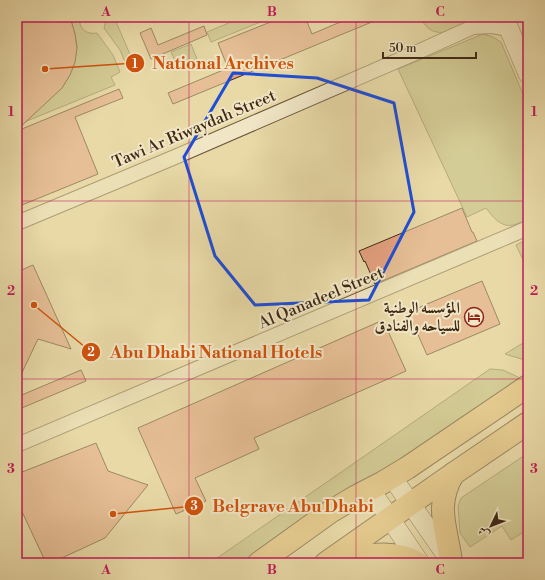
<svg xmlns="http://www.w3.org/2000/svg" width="545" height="580" font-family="'Libre Bodoni',Amiri,serif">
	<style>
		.green { fill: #bdbd82; stroke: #7e734c }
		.building { fill: #e5a180; stroke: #3f2915 }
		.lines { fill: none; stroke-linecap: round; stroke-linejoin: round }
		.street-casing { stroke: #69553a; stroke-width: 16 }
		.secondary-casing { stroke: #3f2915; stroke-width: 20 }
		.primary-casing { stroke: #3f2915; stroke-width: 24 }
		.street { stroke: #f0e6c6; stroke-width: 14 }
		.secondary { stroke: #f0e6c6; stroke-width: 19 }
		.primary { stroke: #e4bc74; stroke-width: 22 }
		.marked { fill: none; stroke: #1d4ed8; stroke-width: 3; stroke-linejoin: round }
		.grid { fill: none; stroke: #c2185b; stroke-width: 1; stroke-opacity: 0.55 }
		.labels { text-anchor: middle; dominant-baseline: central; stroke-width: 4; stroke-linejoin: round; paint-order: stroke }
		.street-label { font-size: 16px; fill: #3f2915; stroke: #f0e6c6 }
		.poi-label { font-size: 16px; font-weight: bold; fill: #3f2915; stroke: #f0e6c6; text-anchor: end }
		.leader { fill: none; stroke: #cf520d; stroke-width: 1.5 }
		.callout-dot { fill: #cf520d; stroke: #f0e6c6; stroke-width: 1.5 }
		.mark-label { font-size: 12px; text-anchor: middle; font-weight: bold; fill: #fff }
		.callout-label { font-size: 17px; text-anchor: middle; font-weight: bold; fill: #cf520d; stroke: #f0e6c6; stroke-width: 4; stroke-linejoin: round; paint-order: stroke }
		.neatline { fill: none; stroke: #c2185b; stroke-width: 1.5 }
		.grid-label { font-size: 13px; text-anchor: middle; font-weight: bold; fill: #c2185b }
	</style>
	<rect width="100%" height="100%" fill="#e8d9a7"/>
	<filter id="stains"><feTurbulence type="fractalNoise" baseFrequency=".005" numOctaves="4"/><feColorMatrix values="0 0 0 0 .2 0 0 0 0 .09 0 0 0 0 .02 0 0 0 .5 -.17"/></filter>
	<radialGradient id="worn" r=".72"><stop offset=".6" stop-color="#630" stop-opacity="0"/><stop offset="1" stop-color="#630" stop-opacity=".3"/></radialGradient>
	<g class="green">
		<path d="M70 17H80C78 28 86 35 97 33L113 55 120 72 111 77 115 85 17 125V114L77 48 75 34Z"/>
		<polygon points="105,17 114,17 135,66 128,69 120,50 104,28 105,24"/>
		<polygon points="243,17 273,17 211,42 207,32"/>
		<path d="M420 17H477L475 19C455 28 434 45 420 17Z"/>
		<path d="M483 34 493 37 501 42 528 106V219C523 221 518 224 513 225 501 228 492 216 486 208L467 217 398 69Z"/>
		<polygon points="191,44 197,59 178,67 171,52"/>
		<polygon points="528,239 528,270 516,245"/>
		<polygon points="528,340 528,361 505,354"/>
		<polygon points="490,369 503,370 520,378 250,563 210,563"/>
		<polygon points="528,453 528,529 511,540 502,526 470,547 460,533 458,506 461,498"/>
	</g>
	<g class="building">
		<polygon points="17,17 70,17 75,34 77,48 75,62 70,75 62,88 17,130"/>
		<polygon points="283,17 305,17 312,34 352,17 384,17 173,104 168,93 228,68 218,43"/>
		<polygon points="204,26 207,35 151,59 140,33 151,28 158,45"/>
		<polygon points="119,89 123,98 75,117 98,174 17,207 17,131"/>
		<polygon points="462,208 472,232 473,232 477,241 375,284 365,261 364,262 359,251"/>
		<polygon points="33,265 71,349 38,339 17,383 17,272"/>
		<polygon points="482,281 500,324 427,355 408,312"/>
		<polygon points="383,320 406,371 254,438 259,449 195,478 206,501 176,514 138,428"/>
		<polygon points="81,370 86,381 17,410 17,397"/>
		<polygon points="96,443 108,471 148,485 105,538 51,563 46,563 17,501 17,474"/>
	</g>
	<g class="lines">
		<g class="street-casing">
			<g id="street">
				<polyline points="473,27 492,26 509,29"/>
				<polyline points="17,223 175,157 422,50 473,27 485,17"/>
				<polyline points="17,445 528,228"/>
			</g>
		</g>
		<g class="secondary-casing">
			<g id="secondary">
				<polyline points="504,17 528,74"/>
				<polyline points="392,477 451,562"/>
				<polyline points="370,489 420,563"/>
			</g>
		</g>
		<g class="primary-casing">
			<g id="primary">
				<path d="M333 560C360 557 392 548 417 563"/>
				<path d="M451 562C447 528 434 507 453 474"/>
				<polyline points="259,563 330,512 355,497 382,483 407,468 528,386"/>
				<polyline points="326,563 453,474 528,423"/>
			</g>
		</g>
		<use href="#street" class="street"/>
		<use href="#secondary" class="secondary"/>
		<use href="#primary" class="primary"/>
	</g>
	<path d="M0 0H545V580H0ZM233 73 317 78 394 103 414 212 369 300 255 305 215 256 184 157Z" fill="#e8d9a7" fill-opacity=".55" fill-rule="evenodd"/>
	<path class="marked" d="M233 73 317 78 394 103 414 212 369 300 255 305 215 256 184 157Z"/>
	<path class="grid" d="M189 17V563M356 17V563M17 201H528M17 379H528"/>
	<defs>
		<g id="hotel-ring" transform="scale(1)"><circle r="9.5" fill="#f0e6c6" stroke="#8f2418" stroke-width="1.5"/><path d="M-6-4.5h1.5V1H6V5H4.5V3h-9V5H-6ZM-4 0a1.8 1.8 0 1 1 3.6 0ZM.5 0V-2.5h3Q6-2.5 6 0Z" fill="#8f2418"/></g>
	</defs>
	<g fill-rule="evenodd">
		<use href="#hotel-ring" x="474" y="317"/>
	</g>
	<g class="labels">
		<g class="street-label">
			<text transform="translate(194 129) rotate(-23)">Tawi Ar Riwaydah Street</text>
			<text transform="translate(321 298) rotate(-23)">Al Qanadeel Street</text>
		</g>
		<g class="poi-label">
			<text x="460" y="308">المؤسسه الوطنية<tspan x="460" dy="18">للسياحه والفنادق</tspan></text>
		</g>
	</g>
	<path class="leader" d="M45 69L135 63M34 305L91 352M113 514L194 506"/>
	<g class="callout-dot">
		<circle cx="45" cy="69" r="4"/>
		<circle cx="34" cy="305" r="4"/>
		<circle cx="113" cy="514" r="4"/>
		<circle cx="135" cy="63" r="10"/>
		<circle cx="91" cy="352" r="10"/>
		<circle cx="194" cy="506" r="10"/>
	</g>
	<g class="mark-label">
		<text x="135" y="68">1</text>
		<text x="91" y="356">2</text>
		<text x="194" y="510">3</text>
	</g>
	<g class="callout-label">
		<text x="223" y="69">National Archives</text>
		<text x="216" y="358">Abu Dhabi National Hotels</text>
		<text x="293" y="512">Belgrave Abu Dhabi</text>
	</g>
	<rect width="545" height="580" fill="none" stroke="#e8d9a7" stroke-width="44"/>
	<g transform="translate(491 526) rotate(227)" stroke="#f0e6c6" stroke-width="3" paint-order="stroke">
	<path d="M0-3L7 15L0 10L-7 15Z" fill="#3f2915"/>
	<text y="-6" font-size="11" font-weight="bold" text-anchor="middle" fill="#3f2915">ش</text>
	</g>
	<path d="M383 52v6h93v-6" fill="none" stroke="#3f2915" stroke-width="2"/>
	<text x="389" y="52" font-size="12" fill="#3f2915" stroke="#f0e6c6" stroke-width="3" paint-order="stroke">50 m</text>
	<rect x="22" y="22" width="501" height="536" class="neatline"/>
	<g class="grid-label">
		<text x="106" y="16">A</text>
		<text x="272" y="16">B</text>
		<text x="440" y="16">C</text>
		<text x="11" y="116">1</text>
		<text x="534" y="116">1</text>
		<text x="11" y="295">2</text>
		<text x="534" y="295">2</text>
		<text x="11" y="473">3</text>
		<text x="534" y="473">3</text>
		<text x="106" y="574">A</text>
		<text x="272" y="574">B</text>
		<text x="440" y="574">C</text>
	</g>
	<rect width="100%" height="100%" filter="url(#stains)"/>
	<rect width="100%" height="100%" fill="url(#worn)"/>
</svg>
